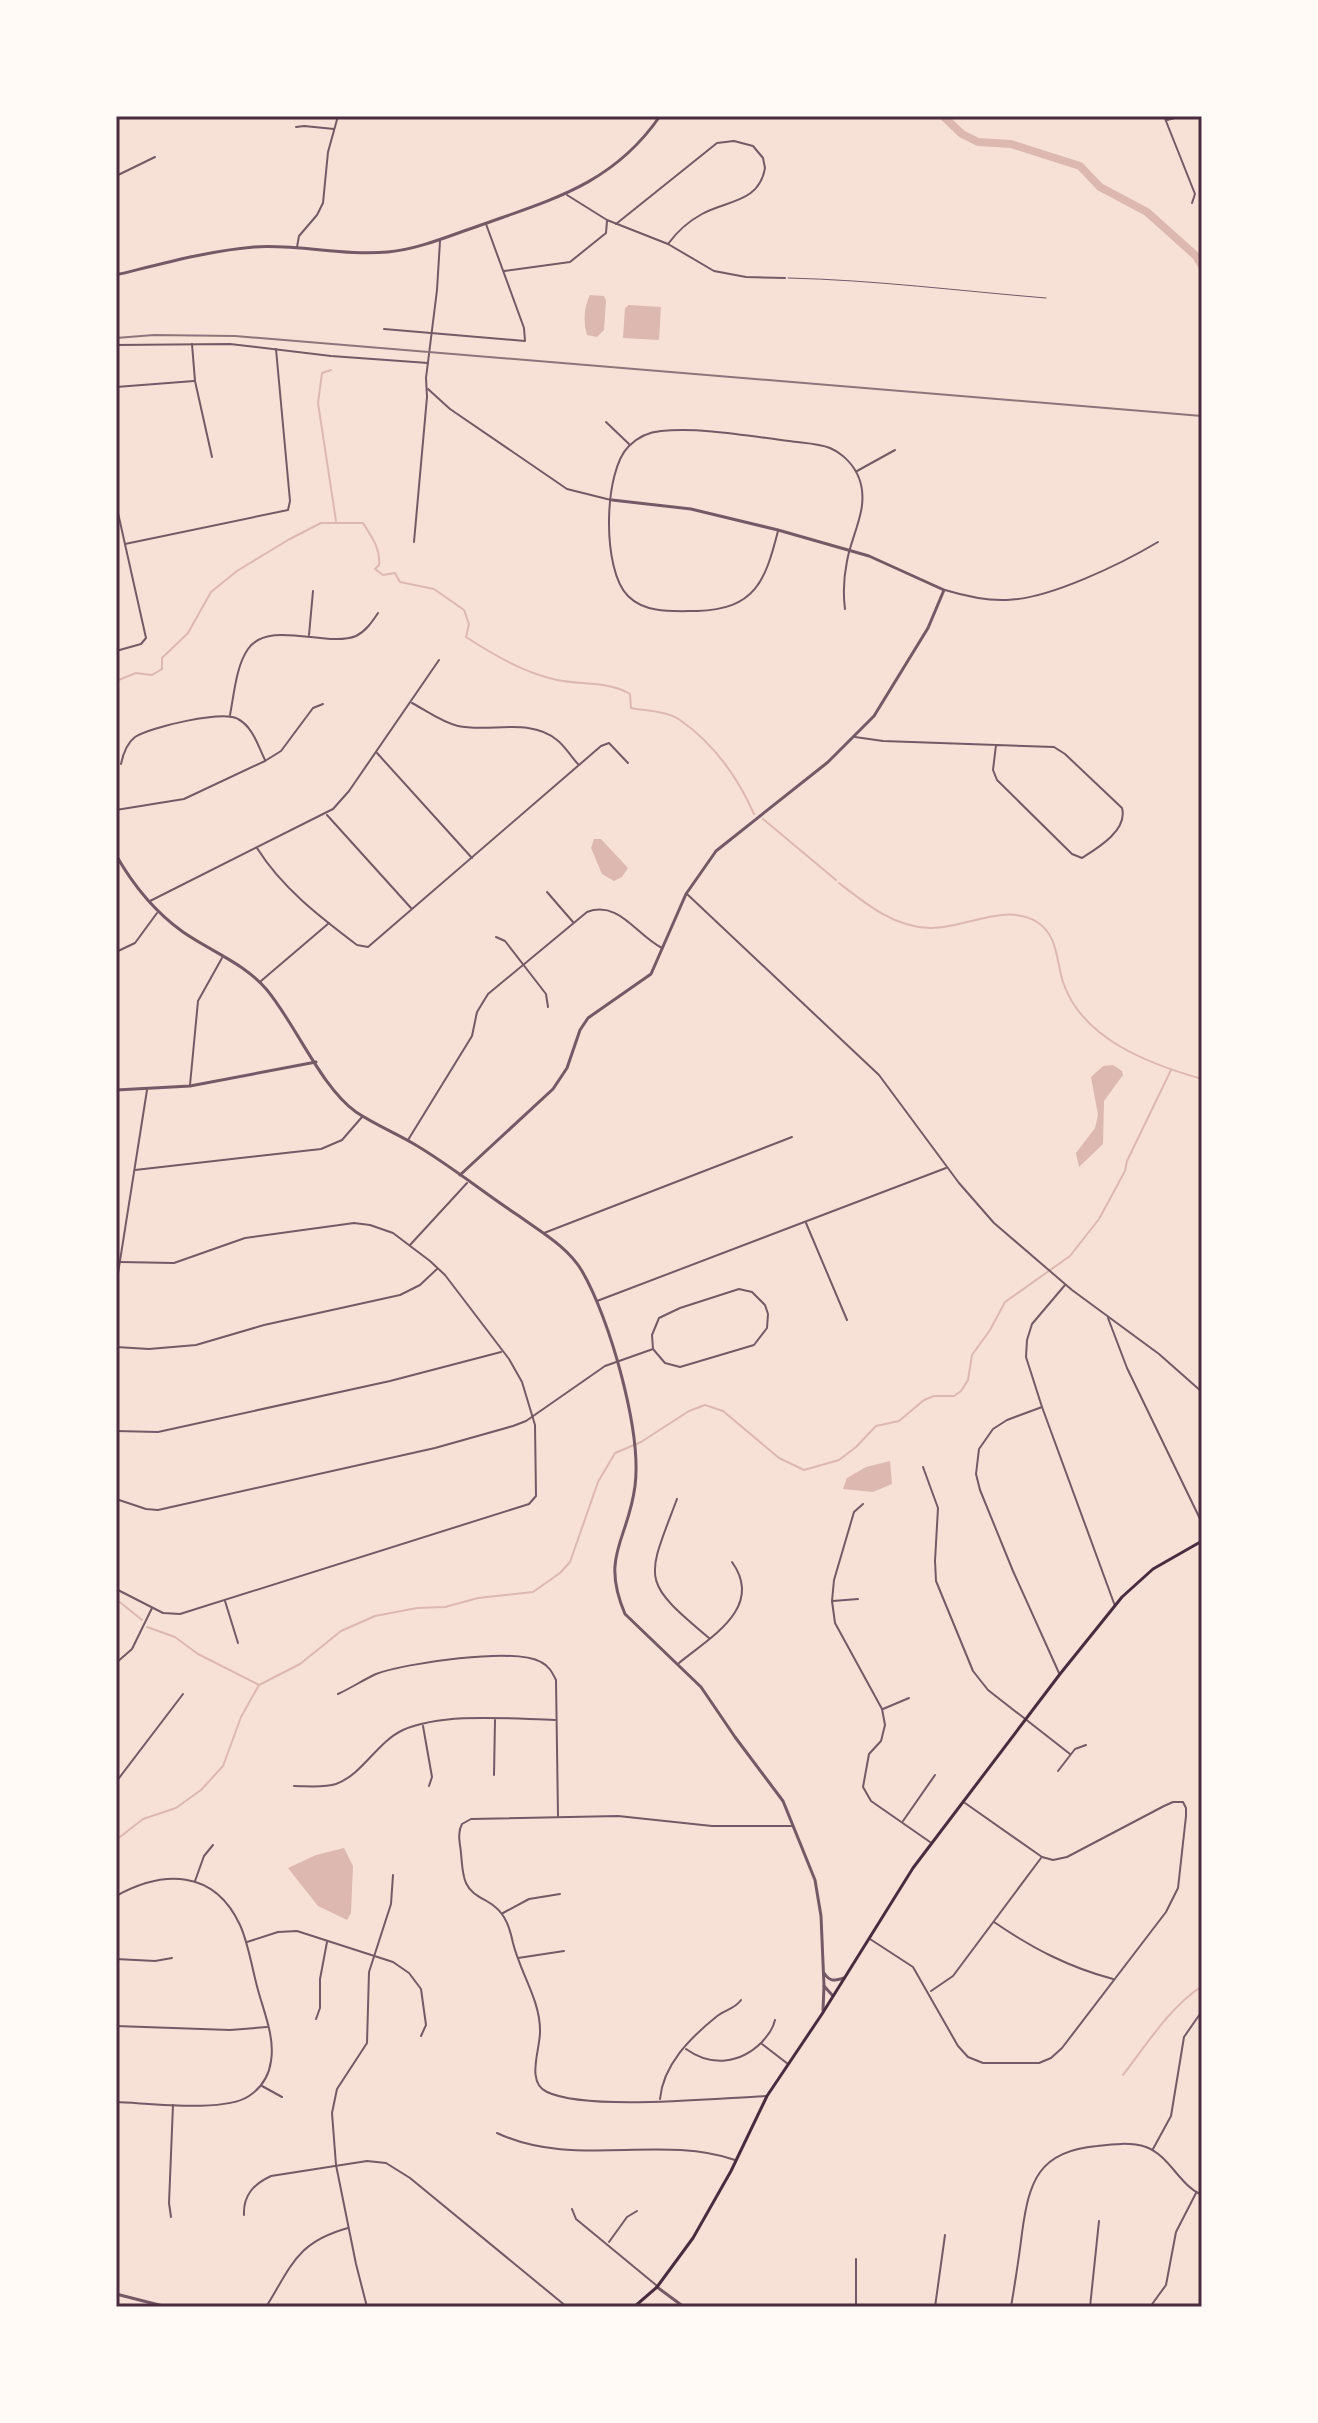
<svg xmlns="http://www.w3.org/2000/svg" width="1318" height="2423" font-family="'Work Sans',sans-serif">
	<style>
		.water { fill: #dcb8b0 }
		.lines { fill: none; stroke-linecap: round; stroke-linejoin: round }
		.stream { stroke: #dcb8b0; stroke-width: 2 }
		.river { stroke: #dcb8b0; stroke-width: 8 }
		.service { stroke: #755966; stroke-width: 1 }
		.minor { stroke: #755966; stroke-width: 2 }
		.tertiary { stroke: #755966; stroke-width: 3 }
		.secondary { stroke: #4a2c40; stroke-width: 3 }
		.rail { stroke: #8f747c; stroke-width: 2 }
		.neatline { fill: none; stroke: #4a2c40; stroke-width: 3 }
	</style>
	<rect width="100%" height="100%" fill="#f7e1d7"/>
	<g class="water">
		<path d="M590 295 604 296 606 300 604 330 597 337 587 335C583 323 584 306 590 295Z"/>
		<polygon points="629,305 661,307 659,340 623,338 625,308"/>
		<polygon points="594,839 601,839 628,868 622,877 614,881 602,874 591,848"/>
		<polygon points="1113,1065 1122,1071 1123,1075 1104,1101 1103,1144 1079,1167 1076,1153 1095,1128 1098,1115 1091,1077 1103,1066"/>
		<polygon points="890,1461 892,1484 873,1492 843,1489 847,1478 866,1467"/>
		<polygon points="344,1848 353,1866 351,1913 347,1920 318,1906 288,1868 316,1855"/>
	</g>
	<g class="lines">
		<g class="stream">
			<polyline points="331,370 322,373 318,403 336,521"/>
			<path d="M116 681 136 673 152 675 162 669V658L188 633 211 592 237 571 288 540 321 523H363C371 536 381 549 379 565L375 569 383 575 395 573 400 582 434 589 464 610 469 624 466 637C494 655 524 673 557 680 581 685 608 681 630 694L631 708C646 711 668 711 680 720 713 743 738 778 754 814"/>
			<polyline points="763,819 836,880"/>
			<path d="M839 883C866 904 894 927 930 928 965 929 1004 902 1037 922 1058 935 1056 960 1063 982 1082 1039 1149 1064 1202 1079"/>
			<polyline points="116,1599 142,1620"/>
			<polyline points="147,1627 175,1637 198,1654 259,1685"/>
			<polyline points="116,1840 143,1819 176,1808 201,1790 223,1766 241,1717 259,1685 300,1664 341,1631 375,1616 417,1608 445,1607 478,1598 533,1592 560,1573 570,1562 598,1482 615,1453 641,1442 689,1411 705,1405 723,1411 779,1458 804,1470 839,1460 856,1447 876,1426 899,1421 924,1400 934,1396 954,1396 961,1391 968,1380 972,1355 990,1330 1005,1302 1070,1256 1099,1219 1125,1171 1127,1161 1171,1070"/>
			<path d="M1123 2075C1147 2044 1169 2008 1202 1986"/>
		</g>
		<polyline class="river" points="943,116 962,134 978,142 1011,144 1080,166 1100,187 1147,212 1196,256 1202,266"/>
		<path class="service" d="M788 278C875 280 960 291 1046 298"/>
		<g class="minor">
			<polyline points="1164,116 1195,194 1192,203"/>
			<polyline points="1167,120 1183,116"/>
			<polyline points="296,127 304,126 334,129"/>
			<polyline points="116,176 155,157"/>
			<polyline points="567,195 607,220 668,244 714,271 746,277 785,278"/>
			<path d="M616 224 717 143 734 141 753 146 763 158 765 168C759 203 727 200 702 214 689 221 676 233 668 244"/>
			<polyline points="297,247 299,236 317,215 323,203 328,152 338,116"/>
			<polyline points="504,271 570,262 606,233 607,221"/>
			<polyline points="384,329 525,341 524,328 486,224"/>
			<polyline points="192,344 195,381 212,457"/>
			<polyline points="116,345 230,344 331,356 428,363"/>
			<polyline points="116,387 194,381"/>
			<polyline points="428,389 450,409 567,489 611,500"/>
			<polyline points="606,422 629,444"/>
			<polyline points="857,471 895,450"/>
			<polyline points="116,504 146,638 141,644 116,651"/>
			<path d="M778 531C765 582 755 609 697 611 674 611 646 614 628 596 602 571 603 471 629 446 637 438 649 432 661 431 700 427 749 436 789 441 802 443 818 443 830 448 843 454 854 465 859 478 870 507 852 533 847 561 844 576 843 594 845 609"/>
			<polyline points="414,542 427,397 426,378 437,290 440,241"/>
			<polyline points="125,544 288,510 290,501 276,349"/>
			<path d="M945 590C965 596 986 601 1007 600 1049 599 1121 564 1158 542"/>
			<polyline points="309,635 313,591"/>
			<path d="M412 703C427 711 441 722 458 726 489 733 530 717 557 740 566 747 571 757 578 764"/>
			<path d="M230 715C234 695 236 666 248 649 269 619 327 648 356 636 366 631 372 622 378 613"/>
			<path d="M855 737 883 741 1054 747 1065 754 1122 808C1128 830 1098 848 1082 858L1072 854 997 780 993 770 996 745"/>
			<polyline points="377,753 472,858"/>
			<path d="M121 764C123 754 126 744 135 737 150 727 223 710 238 719 253 727 258 746 265 760"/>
			<polyline points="116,810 184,799 265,761 281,751 313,708 323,704"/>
			<polyline points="327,815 411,908"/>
			<path d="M257 848C282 888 320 917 357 945L368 947 601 746 609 743 628 763"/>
			<polyline points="547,892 573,922"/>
			<polyline points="687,894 879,1075 959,1183 994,1223 1072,1290 1159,1354 1202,1392"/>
			<polyline points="150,901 333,809 349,791 439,660"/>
			<polyline points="496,937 505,941 546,994 548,1007"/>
			<polyline points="116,952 135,943 157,913"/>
			<polyline points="261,981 329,923"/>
			<polyline points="190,1085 198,1001 222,958"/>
			<path d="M408 1140 472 1036 477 1012 488 994 587 912C619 900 636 935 662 948"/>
			<polyline points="135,1170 321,1149 342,1140 362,1117"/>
			<polyline points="806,1223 847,1320"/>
			<polyline points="544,1233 792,1137"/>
			<polyline points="410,1245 467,1183"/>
			<polyline points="1065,1285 1032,1324 1027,1340 1026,1357 1042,1407 1115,1606"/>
			<polyline points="116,1286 147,1090"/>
			<polyline points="597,1301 946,1168"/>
			<polyline points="1108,1318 1127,1368 1202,1523"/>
			<polyline points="116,1347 149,1349 196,1345 264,1325 400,1295 420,1285 437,1269"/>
			<polyline points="1042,1407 1007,1420 993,1429 979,1449 976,1474 980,1490 1013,1571 1059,1673"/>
			<polyline points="116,1431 158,1432 390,1381 501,1352"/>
			<polyline points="923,1467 938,1508 935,1561 936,1581 973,1671 988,1690 1070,1754"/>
			<polyline points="116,1499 146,1509 158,1510 435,1448 513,1426 526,1421 605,1366 653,1349 652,1335 659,1318 680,1308 739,1289 752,1292 765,1305 768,1314 767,1328 754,1345 680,1367 665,1363 653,1349"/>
			<path d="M677 1499C646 1581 640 1580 709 1638"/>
			<polyline points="863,1504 854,1512 834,1580 832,1601 835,1623 882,1709 885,1725 881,1741 869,1754 863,1787 871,1801 930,1842"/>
			<polyline points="116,1589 163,1613 180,1614 529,1504 536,1496 535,1425 522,1382 509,1359 445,1275 430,1261 393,1233 370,1225 354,1223 245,1238 174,1263 120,1262"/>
			<polyline points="225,1601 238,1643"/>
			<polyline points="833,1601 858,1599"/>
			<polyline points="116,1663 132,1649 152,1608"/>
			<path d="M679 1663C709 1638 765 1608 732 1562"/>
			<path d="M338 1694C351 1688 363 1680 376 1674 405 1663 514 1647 541 1662 549 1666 552 1672 556 1680L558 1816"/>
			<polyline points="883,1709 909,1698"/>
			<polyline points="423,1726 432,1777 429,1786"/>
			<polyline points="1058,1771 1075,1749 1086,1745"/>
			<polyline points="494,1775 495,1720"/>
			<polyline points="116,1782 183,1694"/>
			<path d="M294 1786C307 1786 324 1788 336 1784 363 1774 377 1742 403 1730 445 1712 510 1719 555 1720"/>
			<polyline points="903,1821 935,1775"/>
			<polyline points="195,1881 204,1856 213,1845"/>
			<path d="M116 1896C163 1870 214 1869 240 1925 249 1945 252 1969 258 1990 264 2012 275 2038 271 2061 269 2076 261 2088 249 2096 224 2113 148 2103 116 2102"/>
			<polyline points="503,1913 529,1899 560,1894"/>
			<path d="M994 1922C1032 1948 1068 1967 1113 1979"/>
			<polyline points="870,1939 913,1967 958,2046 968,2057 983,2063 1039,2063 1051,2058 1062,2048 1166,1912 1178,1888 1186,1816 1186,1808 1183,1802 1173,1802 1164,1806 1067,1857 1053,1860 1042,1857 965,1803"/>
			<polyline points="247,1942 278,1932 297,1931 393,1962 409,1973 421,1989 426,2025 421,2036"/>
			<polyline points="518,1958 564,1951"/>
			<polyline points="116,1959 155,1961 172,1958"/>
			<polyline points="931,1991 953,1976 1041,1858"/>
			<polyline points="316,2019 320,2008 320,1979 327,1942"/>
			<polyline points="116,2026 230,2030 267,2027"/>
			<polyline points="762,2044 788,2064"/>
			<path d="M686 2049C711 2067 740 2064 762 2042 768 2035 773 2029 775 2020"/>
			<polyline points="262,2086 282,2097"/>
			<path d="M767 2096C717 2098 587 2111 547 2092 525 2082 541 2048 540 2030 540 2000 520 1972 513 1943 510 1929 506 1915 494 1906 484 1898 472 1896 466 1883 462 1874 462 1863 461 1853 460 1843 457 1833 462 1824L471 1819 618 1816 712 1826H793"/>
			<path d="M660 2099C663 2065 690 2038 716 2017 724 2010 735 2009 741 2000"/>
			<path d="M497 2133C573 2169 659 2134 735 2160"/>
			<polyline points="1153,2149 1171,2116 1184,2037 1202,2011"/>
			<polyline points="572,2209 576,2219 656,2285"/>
			<path d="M244 2215C243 2195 254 2184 271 2176L367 2161 386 2163 410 2178 567 2307"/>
			<polyline points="171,2217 169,2203 173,2105"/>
			<polyline points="609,2242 627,2217 637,2211"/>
			<path d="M266 2307C292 2265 297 2242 348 2228"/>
			<polyline points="367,2307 356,2264 336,2165 332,2113 337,2089 367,2043 369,1972 391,1904 393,1875"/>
			<polyline points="856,2307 856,2259"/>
			<polyline points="935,2307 945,2235"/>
			<path d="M1011 2307C1015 2283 1019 2258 1022 2233 1029 2182 1038 2151 1097 2146 1113 2144 1131 2142 1146 2147 1170 2156 1179 2185 1202 2195"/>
			<polyline points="1090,2307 1099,2221"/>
			<polyline points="1150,2307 1166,2285 1176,2232 1196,2193"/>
		</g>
		<g class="tertiary">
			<path d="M116 275C161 264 207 251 254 247 299 244 343 256 388 252 420 249 451 235 481 225 554 199 614 183 660 116"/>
			<path d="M116 855C133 885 155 912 183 932 212 952 244 963 267 990 296 1025 321 1087 356 1112 374 1124 395 1133 414 1144 450 1165 484 1193 519 1216 541 1232 568 1247 582 1271 610 1319 642 1432 635 1486 628 1541 600 1555 625 1614L701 1687 735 1737 783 1801 815 1880 821 1916 824 1986 833 1996"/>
			<polyline points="116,1090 190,1086 316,1062"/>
			<polyline points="460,1175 553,1089 567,1068 580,1030 588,1018 651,974 686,894 716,851 828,762 874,716 928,628 944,590 869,556 778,530 691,509 612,500"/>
			<path d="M824 1973C830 1982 834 1981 844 1978"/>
			<polyline points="823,2010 824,1986"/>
			<polyline points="657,2287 684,2307"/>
			<polyline points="116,2294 167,2307"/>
		</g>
		<polyline class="secondary" points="634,2307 657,2287 693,2238 731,2171 767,2096 822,2014 913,1868 1060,1674 1122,1597 1153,1569 1202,1541"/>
		<polyline class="rail" points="116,338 154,335 235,336 1202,416"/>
	</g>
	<rect width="1318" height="2423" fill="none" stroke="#fffaf5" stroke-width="236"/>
	<rect x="118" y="118" width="1082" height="2187" class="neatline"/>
</svg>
